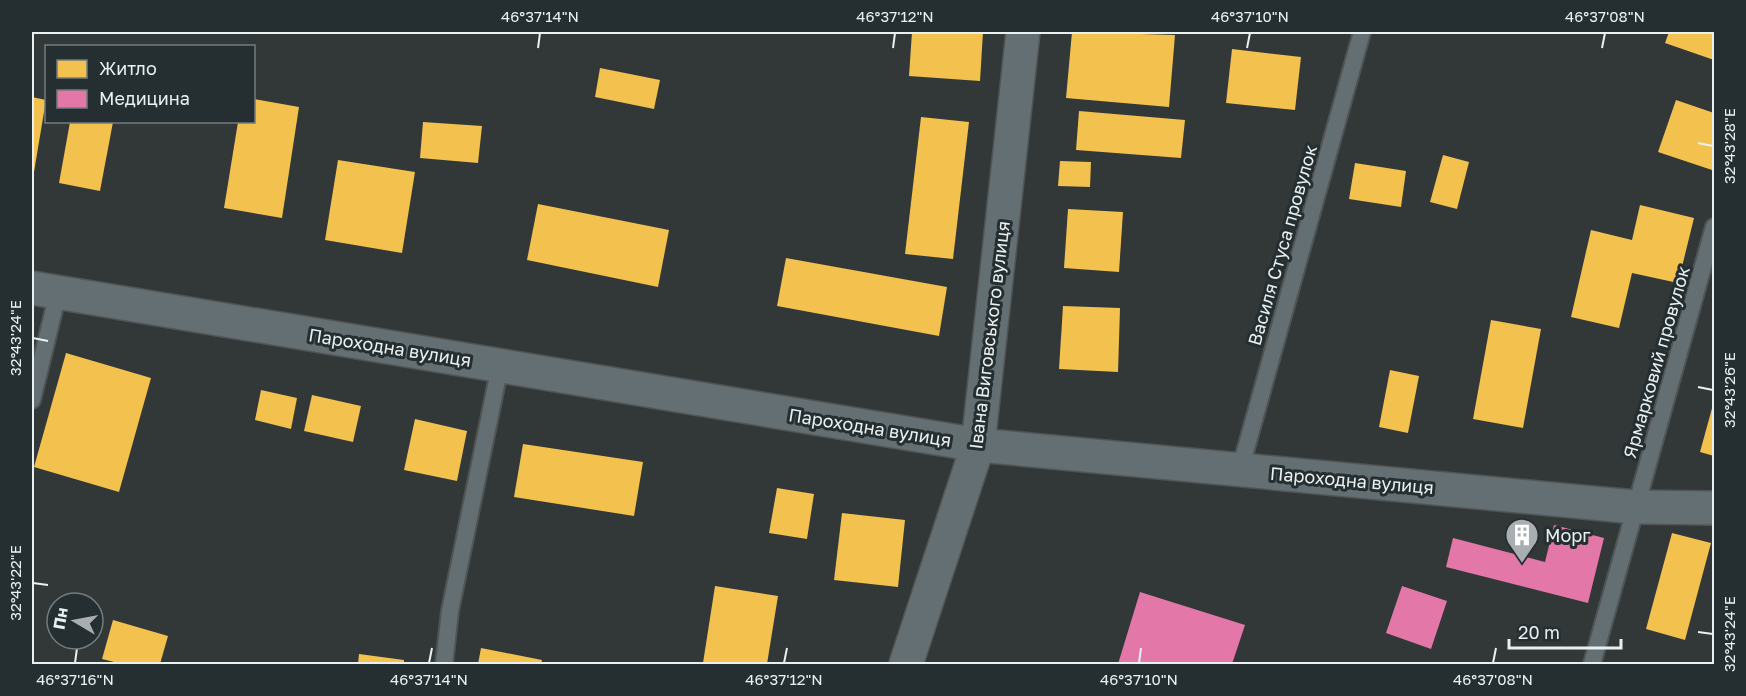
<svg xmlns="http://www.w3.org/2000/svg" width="1746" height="696" font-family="'Golos Text',sans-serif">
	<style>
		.homes { fill: #f2c14e }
		.health { fill: #e377a8 }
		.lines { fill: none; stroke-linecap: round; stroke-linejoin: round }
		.service-casing { stroke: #505455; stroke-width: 20 }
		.minor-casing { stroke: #505455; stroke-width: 36 }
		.service { stroke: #636f72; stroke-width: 16 }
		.minor { stroke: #636f72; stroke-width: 33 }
		.ticks { fill: none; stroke: #e9f0f1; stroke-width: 2 }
		.labels { text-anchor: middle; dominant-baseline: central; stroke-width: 6; stroke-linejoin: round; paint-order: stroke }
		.street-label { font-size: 18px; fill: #e9f0f1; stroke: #252e31 }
		.poi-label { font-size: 18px; fill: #e9f0f1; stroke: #252e31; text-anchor: start }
		.neatline { fill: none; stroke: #e9f0f1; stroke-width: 2 }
		.ticks-label { font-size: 15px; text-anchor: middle; fill: #e9f0f1 }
	</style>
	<rect width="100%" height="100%" fill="#323738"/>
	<g class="homes">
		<polygon points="912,32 983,32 980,81 909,76"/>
		<polygon points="1072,32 1175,35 1169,107 1066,98"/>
		<polygon points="1669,32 1714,32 1714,60 1665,43"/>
		<polygon points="1232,49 1301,57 1295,110 1226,103"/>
		<polygon points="600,68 660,80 654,109 595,97"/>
		<polygon points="32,97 46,100 33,178 32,178"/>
		<polygon points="254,99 299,107 282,218 224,208 238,122 254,122"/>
		<polygon points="1676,100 1714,113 1712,170 1658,152"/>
		<polygon points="1079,111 1185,120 1181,158 1076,150"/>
		<polygon points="921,117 969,122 953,259 905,254"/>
		<polygon points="70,122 113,122 100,191 59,183"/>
		<polygon points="423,122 482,126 478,163 420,158"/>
		<polygon points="1443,155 1469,162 1457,209 1430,202"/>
		<polygon points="338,160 415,172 402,253 325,240"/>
		<polygon points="1060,161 1091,162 1090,187 1058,186"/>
		<polygon points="1355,163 1406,171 1401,207 1349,199"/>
		<polygon points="538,204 669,230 658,287 527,260"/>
		<polygon points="1640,205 1694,218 1678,283 1632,273 1619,328 1571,317 1591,230 1632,240"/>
		<polygon points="1068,209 1123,212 1119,272 1064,268"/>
		<polygon points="786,258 947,287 939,336 777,306"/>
		<polygon points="1063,306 1120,308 1118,372 1059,369"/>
		<polygon points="1491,320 1541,329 1523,428 1473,419"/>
		<polygon points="66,353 151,378 119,492 34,467"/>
		<polygon points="1390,370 1419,376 1408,433 1379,427"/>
		<polygon points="261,390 297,398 291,429 255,420"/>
		<polygon points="312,395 361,406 353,442 304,431"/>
		<polygon points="1714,401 1714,456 1700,452"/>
		<polygon points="415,419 467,431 457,481 404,470"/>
		<polygon points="523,444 643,462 634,516 514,497"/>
		<polygon points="777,488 814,494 807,539 769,533"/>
		<polygon points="842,513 905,520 898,587 834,580"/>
		<polygon points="1672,533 1711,543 1685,640 1646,629"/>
		<polygon points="715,586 778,596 767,664 703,663"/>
		<polygon points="113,620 168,636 160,664 122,664 102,659"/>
		<polygon points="481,648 542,660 541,664 478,664"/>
		<polygon points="359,654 404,660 404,664 358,664"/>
	</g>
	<g class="health">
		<polygon points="1554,525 1604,538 1588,603 1446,567 1453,538 1545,562"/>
		<polygon points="1402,586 1447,601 1431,649 1386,633"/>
		<polygon points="1140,592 1245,625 1232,664 1118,664"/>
	</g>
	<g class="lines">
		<g class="service-casing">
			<g id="service">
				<polyline points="32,400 58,293"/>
				<polyline points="1240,470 1362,32"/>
				<polyline points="444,664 450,611 500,366"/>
				<polyline points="1592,664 1714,227"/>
			</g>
		</g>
		<g class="minor-casing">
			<g id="minor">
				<polyline points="32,288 978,445 1635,507 1714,508"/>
				<polyline points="906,664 978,445 1023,32"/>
			</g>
		</g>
		<use href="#service" class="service"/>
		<use href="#minor" class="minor"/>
	</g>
	<path class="ticks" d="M538 48 540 33M893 48 895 33M1247 48 1250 33M1602 48 1605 33M1698 143 1713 146M33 338 48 341M1698 387 1713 390M33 583 48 585M1698 632 1713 634M75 663 77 648M429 663 432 648M784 663 787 648M1139 663 1141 648M1493 663 1496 648"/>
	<defs>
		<g id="building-pin" transform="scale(1.725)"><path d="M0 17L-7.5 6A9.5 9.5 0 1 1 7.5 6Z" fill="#a9afb0" stroke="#252e31"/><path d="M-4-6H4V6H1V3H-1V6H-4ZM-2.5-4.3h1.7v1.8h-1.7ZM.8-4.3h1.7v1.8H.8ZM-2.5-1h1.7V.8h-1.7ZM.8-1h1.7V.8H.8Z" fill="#fff"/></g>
	</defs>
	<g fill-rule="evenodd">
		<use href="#building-pin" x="1522" y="535"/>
	</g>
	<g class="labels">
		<g class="street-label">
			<text transform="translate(1282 245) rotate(-74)">Василя Стуса провулок</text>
			<text transform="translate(989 335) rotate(-83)">Івана Виговського вулиця</text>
			<text transform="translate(390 347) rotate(9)">Пароходна вулиця</text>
			<text transform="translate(1656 362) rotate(-74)">Ярмарковий провулок</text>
			<text transform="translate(870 427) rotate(9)">Пароходна вулиця</text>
			<text transform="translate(1352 480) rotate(5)">Пароходна вулиця</text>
		</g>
		<g class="poi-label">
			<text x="1545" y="535">Морг</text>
		</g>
	</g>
	<rect width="1746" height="696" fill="none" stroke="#252e31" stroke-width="66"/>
	<rect x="45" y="45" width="210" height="78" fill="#252e31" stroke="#737c7e" stroke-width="1.5"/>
	<rect x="57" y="60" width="30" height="18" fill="#f2c14e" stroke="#737c7e" stroke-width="1.5"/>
	<text x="99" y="75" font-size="18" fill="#e9f0f1">Житло</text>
	<rect x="57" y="90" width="30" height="18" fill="#e377a8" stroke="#737c7e" stroke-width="1.5"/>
	<text x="99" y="105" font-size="18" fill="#e9f0f1">Медицина</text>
	<g transform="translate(75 621) rotate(280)"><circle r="28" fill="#252e31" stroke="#737c7e" stroke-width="1.5"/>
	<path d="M0-4.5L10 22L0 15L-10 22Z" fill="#a9afb0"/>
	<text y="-9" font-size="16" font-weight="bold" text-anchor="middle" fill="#e9f0f1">Пн</text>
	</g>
	<path d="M1509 639v9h112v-9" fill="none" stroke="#e9f0f1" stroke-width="3"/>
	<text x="1518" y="639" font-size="18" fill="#e9f0f1" stroke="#252e31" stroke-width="4.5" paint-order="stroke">20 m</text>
	<rect x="33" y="33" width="1680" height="630" class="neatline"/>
	<g class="ticks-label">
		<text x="540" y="22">46°37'14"N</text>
		<text x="895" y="22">46°37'12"N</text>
		<text x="1250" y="22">46°37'10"N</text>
		<text x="1605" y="22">46°37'08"N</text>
		<text transform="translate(1730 146) rotate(-90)" y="5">32°43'28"E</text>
		<text transform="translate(16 338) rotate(-90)" y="5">32°43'24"E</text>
		<text transform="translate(1730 390) rotate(-90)" y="5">32°43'26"E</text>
		<text transform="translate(16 583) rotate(-90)" y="5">32°43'22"E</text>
		<text transform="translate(1730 634) rotate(-90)" y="5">32°43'24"E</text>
		<text x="75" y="685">46°37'16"N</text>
		<text x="429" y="685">46°37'14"N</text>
		<text x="784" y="685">46°37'12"N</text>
		<text x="1139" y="685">46°37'10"N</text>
		<text x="1493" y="685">46°37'08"N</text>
	</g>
</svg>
